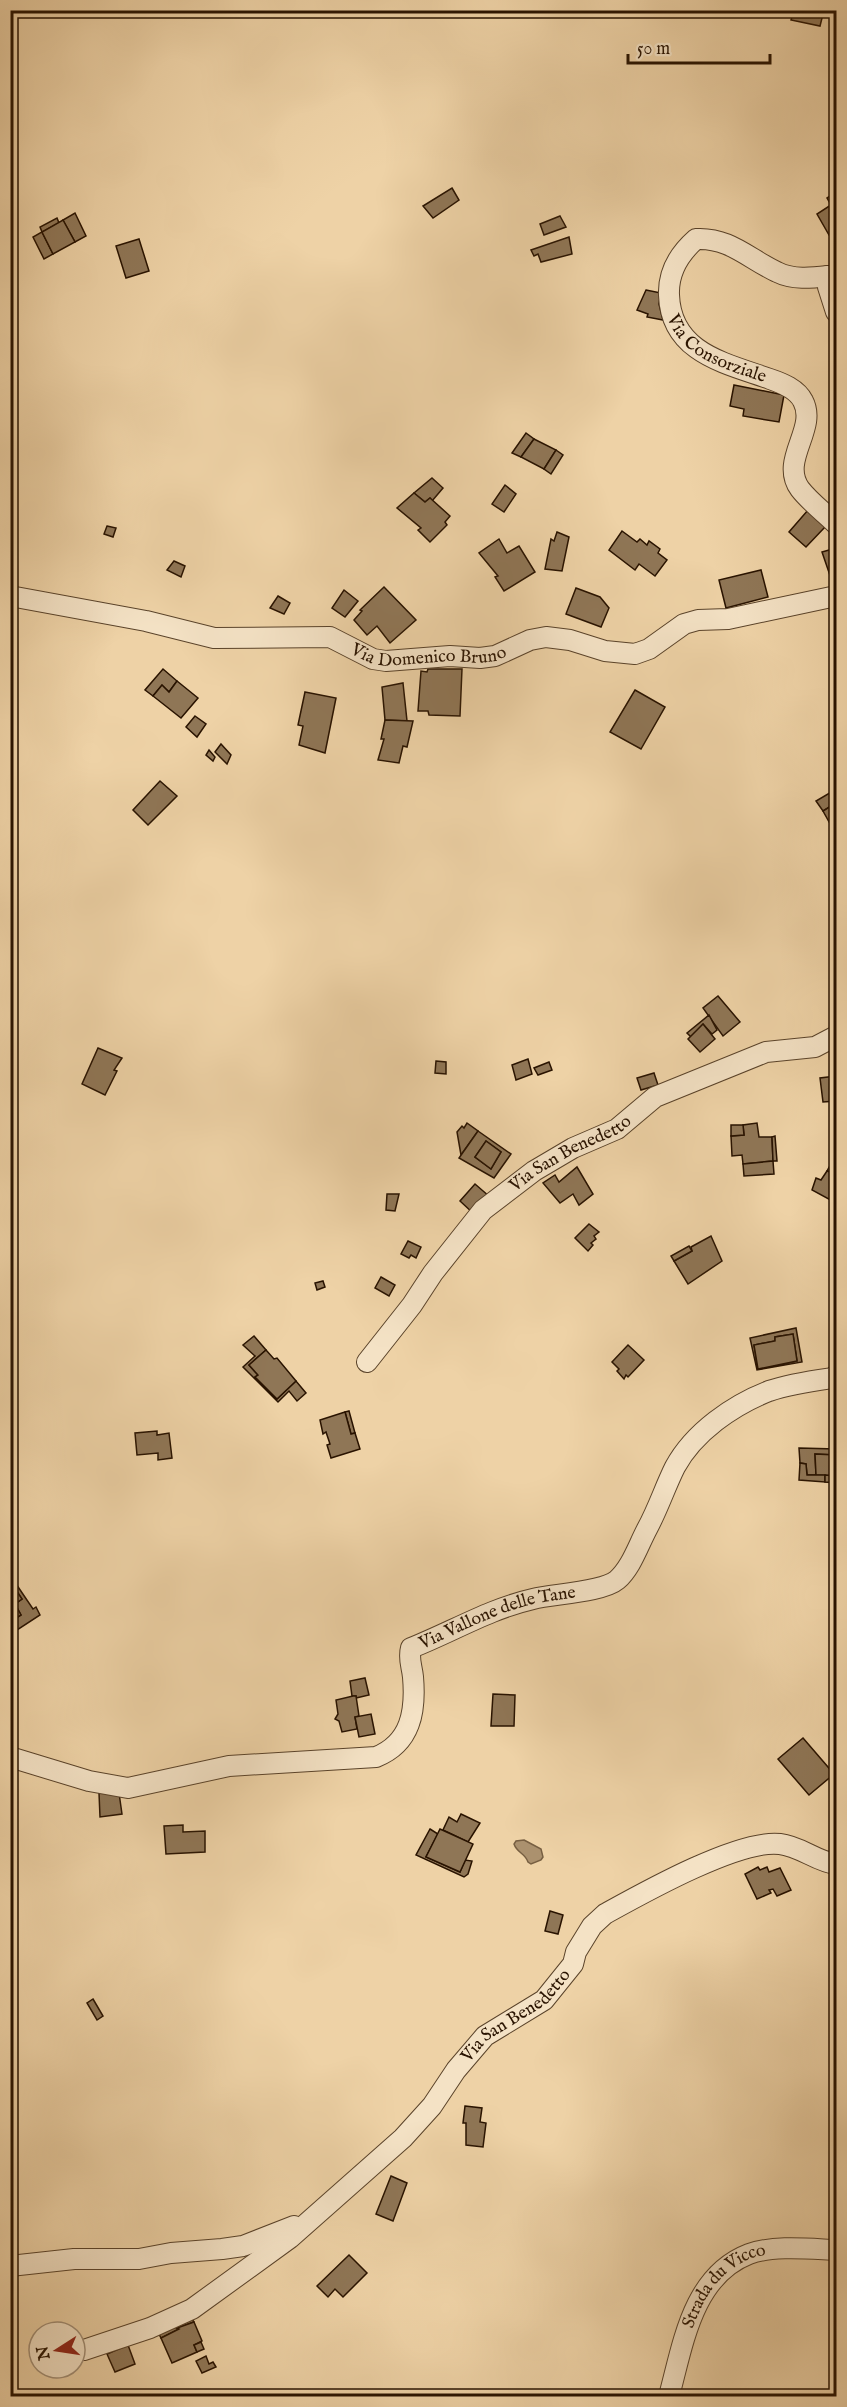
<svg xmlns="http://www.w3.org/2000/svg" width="847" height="2407" font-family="'IM FELL English',serif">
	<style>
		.water { fill: #ab916e; stroke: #775f42; stroke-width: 1.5 }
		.building { fill: #8f7656; stroke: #291300; stroke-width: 1.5; fill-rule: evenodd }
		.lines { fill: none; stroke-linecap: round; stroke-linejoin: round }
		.minor-casing { stroke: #5a432a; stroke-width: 22 }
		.minor { stroke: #f4e2c5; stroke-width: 20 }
		.labels { text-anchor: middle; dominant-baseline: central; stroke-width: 4.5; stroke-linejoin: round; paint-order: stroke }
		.street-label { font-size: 18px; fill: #291300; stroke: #f4e2c5 }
	</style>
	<rect width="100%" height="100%" fill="#eed2a6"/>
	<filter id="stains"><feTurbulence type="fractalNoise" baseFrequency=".00333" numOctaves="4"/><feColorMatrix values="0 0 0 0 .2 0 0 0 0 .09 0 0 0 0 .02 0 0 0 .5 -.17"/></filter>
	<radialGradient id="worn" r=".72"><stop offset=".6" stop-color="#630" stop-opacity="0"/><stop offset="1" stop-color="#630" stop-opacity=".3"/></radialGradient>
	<path class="water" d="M524 1840 541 1849 543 1857 541 1860 531 1864 528 1862C525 1853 517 1853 514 1844L516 1841Z"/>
	<g class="building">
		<polygon points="794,10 824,10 820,26 791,20"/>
		<polygon points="452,188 459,200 433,218 423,206"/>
		<polygon points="836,192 836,230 829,235 817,214 831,205 827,198"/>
		<polygon points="75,213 86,236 75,242 63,220"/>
		<polygon points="560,216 566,227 544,235 540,224"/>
		<polygon points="57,218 59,223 42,232 53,254 44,259 33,237 42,232 40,227"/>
		<polygon points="63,220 75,242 53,254 42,232"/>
		<polygon points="569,237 572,254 541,262 538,254 534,256 531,250"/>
		<polygon points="139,239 149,271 126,278 116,246"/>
		<polygon points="646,290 661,293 659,304 663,320 647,317 648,314 637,310"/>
		<polygon points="734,385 784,395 779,422 743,416 744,409 730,406"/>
		<polygon points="526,433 534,439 521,457 512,453"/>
		<polygon points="534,439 556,450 544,469 521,457"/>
		<polygon points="556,450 563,455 551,474 544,469"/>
		<polygon points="432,478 443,488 432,501 430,498 425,502 414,493"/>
		<polygon points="505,485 516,494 504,512 492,504"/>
		<polygon points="414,493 425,502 430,498 450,516 445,522 447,525 430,542 418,530 421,528 397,508"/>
		<polygon points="808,510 825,527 806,547 789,532"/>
		<polygon points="107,526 116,528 113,537 104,534"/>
		<polygon points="622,531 637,542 640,539 647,545 649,541 660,549 658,553 667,560 655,576 639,564 635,570 609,550"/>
		<polygon points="557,532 569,537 562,571 545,569 551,539 554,541"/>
		<polygon points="499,539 507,553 519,546 535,572 504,591 495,577 498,576 479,553"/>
		<polygon points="836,548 836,593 822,552"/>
		<polygon points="174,561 185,566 181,577 167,570"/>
		<polygon points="761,570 768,597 726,608 719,580"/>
		<polygon points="384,587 416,620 390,643 377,626 367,635 354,620 362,611 360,610"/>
		<polygon points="576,588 600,597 609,608 601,627 566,614"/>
		<polygon points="344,590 358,601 345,617 332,608"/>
		<polygon points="278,596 290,603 284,614 270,608"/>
		<polygon points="163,669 177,681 169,692 162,685 153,696 145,690"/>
		<polygon points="428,669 462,669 460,716 429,715 428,711 418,711 421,671 427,672"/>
		<polygon points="177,681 198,698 181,718 153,696 162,685 169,692"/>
		<polygon points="403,683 407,721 385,720 382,687"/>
		<polygon points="635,690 665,707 641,749 610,732"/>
		<polygon points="305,692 336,698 325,753 299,745 303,726 298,725"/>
		<polygon points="195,716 206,724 197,737 186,727"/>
		<polygon points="385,720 413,721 407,747 403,746 399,763 378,760 384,739 381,739"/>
		<polygon points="221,744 231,755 227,764 215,752"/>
		<polygon points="209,750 215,757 213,761 206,755"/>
		<polygon points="160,781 177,796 148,825 133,810"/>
		<polygon points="833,791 836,796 836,803 823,811 816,801"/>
		<polygon points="836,803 836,827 833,829 823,811"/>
		<polygon points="718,996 740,1022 723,1036 703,1008"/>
		<polygon points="709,1015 717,1030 712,1034 703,1024 691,1037 687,1033"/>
		<polygon points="703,1024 715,1039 700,1052 688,1039"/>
		<polygon points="98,1048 122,1058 114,1070 117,1071 105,1095 82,1084"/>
		<polygon points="528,1059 532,1074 516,1080 512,1065"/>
		<polygon points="436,1061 446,1062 446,1074 435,1073"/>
		<polygon points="549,1062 552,1070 538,1075 534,1068"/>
		<polygon points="654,1073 658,1085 641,1090 637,1078"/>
		<polygon points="836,1076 836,1101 823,1102 820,1078"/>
		<polygon points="467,1123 478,1131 461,1155 457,1132 462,1126 464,1128"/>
		<polygon points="757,1123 759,1137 772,1137 773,1161 743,1164 742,1155 732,1156 731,1136 744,1135 743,1125"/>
		<polygon points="731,1125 743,1125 744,1135 731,1136"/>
		<path d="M478 1131 511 1154 494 1178 459 1158ZM486 1141 501 1152 491 1169 475 1157Z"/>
		<polygon points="775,1136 777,1161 773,1161 774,1174 744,1176 743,1164 773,1161 772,1137"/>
		<polygon points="486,1141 501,1152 491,1169 475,1157"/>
		<polygon points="833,1160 836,1162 836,1174 827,1171"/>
		<polygon points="577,1167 593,1194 579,1205 573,1194 560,1203 543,1183 555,1175 559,1182"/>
		<polygon points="827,1171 836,1174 836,1203 812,1190 816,1178 821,1180"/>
		<polygon points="475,1184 490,1197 474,1214 460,1201"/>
		<polygon points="387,1194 399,1194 395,1211 386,1210"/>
		<polygon points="589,1224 599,1232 594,1236 596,1239 591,1243 593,1245 588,1251 575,1238"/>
		<polygon points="711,1236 722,1261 688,1284 674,1261 692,1251 691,1247"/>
		<polygon points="408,1241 421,1247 416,1258 411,1255 409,1258 401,1254"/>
		<polygon points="689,1246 692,1251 674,1261 671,1256"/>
		<polygon points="381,1277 395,1285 389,1296 375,1288"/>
		<polygon points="323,1281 325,1287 317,1290 315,1283"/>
		<path d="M796 1328 802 1362 757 1370 750 1338ZM793 1334 797 1361 758 1369 754 1345 775 1341V1337Z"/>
		<polygon points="793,1334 797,1361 758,1369 754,1345 775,1341 775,1337"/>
		<polygon points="254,1336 266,1350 249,1365 258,1375 255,1377 277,1399 296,1381 306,1393 297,1401 289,1391 278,1402 243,1367 255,1356 243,1345"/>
		<polygon points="628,1345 644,1360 628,1377 626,1375 624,1379 617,1371 619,1369 612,1362"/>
		<polygon points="266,1350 274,1359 277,1358 296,1381 277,1399 255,1377 258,1375 249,1365"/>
		<polygon points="349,1411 355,1433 351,1434 345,1412"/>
		<polygon points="345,1412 351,1434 355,1433 360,1449 331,1458 327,1445 330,1444 326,1432 323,1434 320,1420"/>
		<polygon points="157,1431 157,1435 169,1433 172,1458 158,1460 158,1453 137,1455 135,1433"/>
		<polygon points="799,1448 836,1449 836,1455 815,1454 816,1475 807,1475 806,1464 800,1463"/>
		<polygon points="815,1454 836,1455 836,1476 816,1475"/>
		<polygon points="800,1463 806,1464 807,1475 825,1475 825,1482 799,1480"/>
		<polygon points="825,1475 836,1476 836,1483 825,1482"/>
		<polygon points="10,1575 33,1609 36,1607 40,1615 11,1634 10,1622 21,1615 15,1604 22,1599 10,1581"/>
		<polygon points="10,1581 22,1599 15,1604 21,1615 10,1622"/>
		<polygon points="365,1678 369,1695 356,1698 356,1696 352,1696 350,1681"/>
		<polygon points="493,1694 515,1695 514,1726 491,1726"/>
		<polygon points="353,1696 356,1696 359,1716 355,1717 357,1729 342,1732 339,1721 335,1719 338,1714 336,1700"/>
		<polygon points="371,1714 375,1734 359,1737 355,1717"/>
		<polygon points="803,1738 834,1774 809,1795 778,1759"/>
		<polygon points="99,1793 119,1793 122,1814 100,1817"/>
		<polygon points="461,1814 480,1823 468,1842 443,1830 449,1817 457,1822"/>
		<polygon points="183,1825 183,1832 205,1831 205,1852 166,1854 164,1826"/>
		<polygon points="430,1829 438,1834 426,1857 460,1872 465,1860 472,1861 468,1874 464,1877 416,1855"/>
		<polygon points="440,1829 473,1844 460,1872 426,1857"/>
		<polygon points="758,1867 760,1870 767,1867 769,1872 780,1868 791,1890 777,1896 773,1889 769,1890 771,1893 757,1899 745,1874"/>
		<polygon points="550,1911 563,1915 558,1934 545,1931"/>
		<polygon points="93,1999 103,2016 97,2020 87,2003"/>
		<polygon points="465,2106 482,2108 480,2122 486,2123 483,2147 466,2145 466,2123 463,2123"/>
		<polygon points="391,2176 407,2183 393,2221 376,2214"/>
		<polygon points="349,2255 367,2273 343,2297 335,2289 328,2297 317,2286"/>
		<polygon points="191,2317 194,2322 177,2328 179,2329 161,2338 158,2332"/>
		<polygon points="194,2322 202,2341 194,2345 197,2352 172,2363 161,2338 179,2329 177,2328"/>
		<polygon points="201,2342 204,2349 197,2352 194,2345"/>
		<polygon points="128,2345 135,2364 115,2372 107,2354"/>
		<polygon points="206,2356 209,2364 213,2362 216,2367 202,2373 196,2361"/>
	</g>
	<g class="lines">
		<g class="minor-casing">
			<g id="minor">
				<path id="s1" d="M828 276C811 278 793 280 777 272 749 259 729 237 696 239 679 254 668 272 669 295 671 353 725 363 770 379 782 383 797 389 803 401 818 429 779 460 800 489 810 502 825 513 836 524"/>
				<polyline points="828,276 828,287 836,312"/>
				<path id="s2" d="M10 596 146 621 214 638 330 637 373 659 386 661 450 656 480 658 495 656 530 640 546 637 570 640 605 651 635 654 649 649 684 624 698 620 728 619 836 596"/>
				<path id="s3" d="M367 1362 412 1305 433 1273 483 1210 534 1171 573 1148 617 1129 655 1097 766 1052 815 1047 836 1036"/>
				<path id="s4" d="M10 1757 89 1781 128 1788 229 1766 376 1757C411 1743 416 1711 413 1677 412 1666 408 1659 411 1648 452 1632 489 1609 533 1599 553 1594 603 1592 617 1580 631 1568 638 1546 647 1529 658 1509 665 1487 675 1467 694 1432 733 1405 769 1391 789 1384 811 1381 832 1378L836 1375"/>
				<polyline points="10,2266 74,2259 139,2259 171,2253 222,2249 243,2246 294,2226"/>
				<path id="s5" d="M84 2350 150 2328 192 2309 290 2238 403 2138 432 2106 456 2070 485 2036 544 2000 573 1964 576 1952 592 1926 605 1914C643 1893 739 1839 780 1844 800 1846 817 1862 836 1864"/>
				<path id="s6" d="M669 2396C683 2345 692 2276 749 2254 773 2245 811 2249 836 2250"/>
			</g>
		</g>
		<use href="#minor" class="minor"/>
	</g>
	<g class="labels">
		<g class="street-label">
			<text stroke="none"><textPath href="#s1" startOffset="284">Via Consorziale</textPath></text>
			<text stroke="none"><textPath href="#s2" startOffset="428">Via Domenico Bruno</textPath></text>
			<text stroke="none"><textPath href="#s3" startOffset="296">Via San Benedetto</textPath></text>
			<text stroke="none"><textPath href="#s4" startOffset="590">Via Vallone delle Tane</textPath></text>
			<text stroke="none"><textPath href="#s5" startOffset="556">Via San Benedetto</textPath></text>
			<text stroke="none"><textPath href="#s6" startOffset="129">Strada du Vicco</textPath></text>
		</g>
	</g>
	<rect width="847" height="2407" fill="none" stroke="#eed2a6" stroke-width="36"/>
	<rect x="12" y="12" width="823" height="2383" fill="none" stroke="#291300" stroke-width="3"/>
	<rect x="18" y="18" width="811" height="2371" fill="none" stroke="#291300" stroke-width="1.5"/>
	<g transform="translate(57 2350) rotate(258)"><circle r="28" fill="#f4e2c5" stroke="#a38f76" stroke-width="1.5"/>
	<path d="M0-4.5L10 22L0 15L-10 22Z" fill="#8f2418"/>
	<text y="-9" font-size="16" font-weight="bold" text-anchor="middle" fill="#291300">N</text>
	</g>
	<path d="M628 54v9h142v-9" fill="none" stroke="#291300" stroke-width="3"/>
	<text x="637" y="54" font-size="18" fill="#291300" stroke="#f4e2c5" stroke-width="4.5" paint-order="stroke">50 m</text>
	<rect width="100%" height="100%" filter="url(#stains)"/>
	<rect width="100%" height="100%" fill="url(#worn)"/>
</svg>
